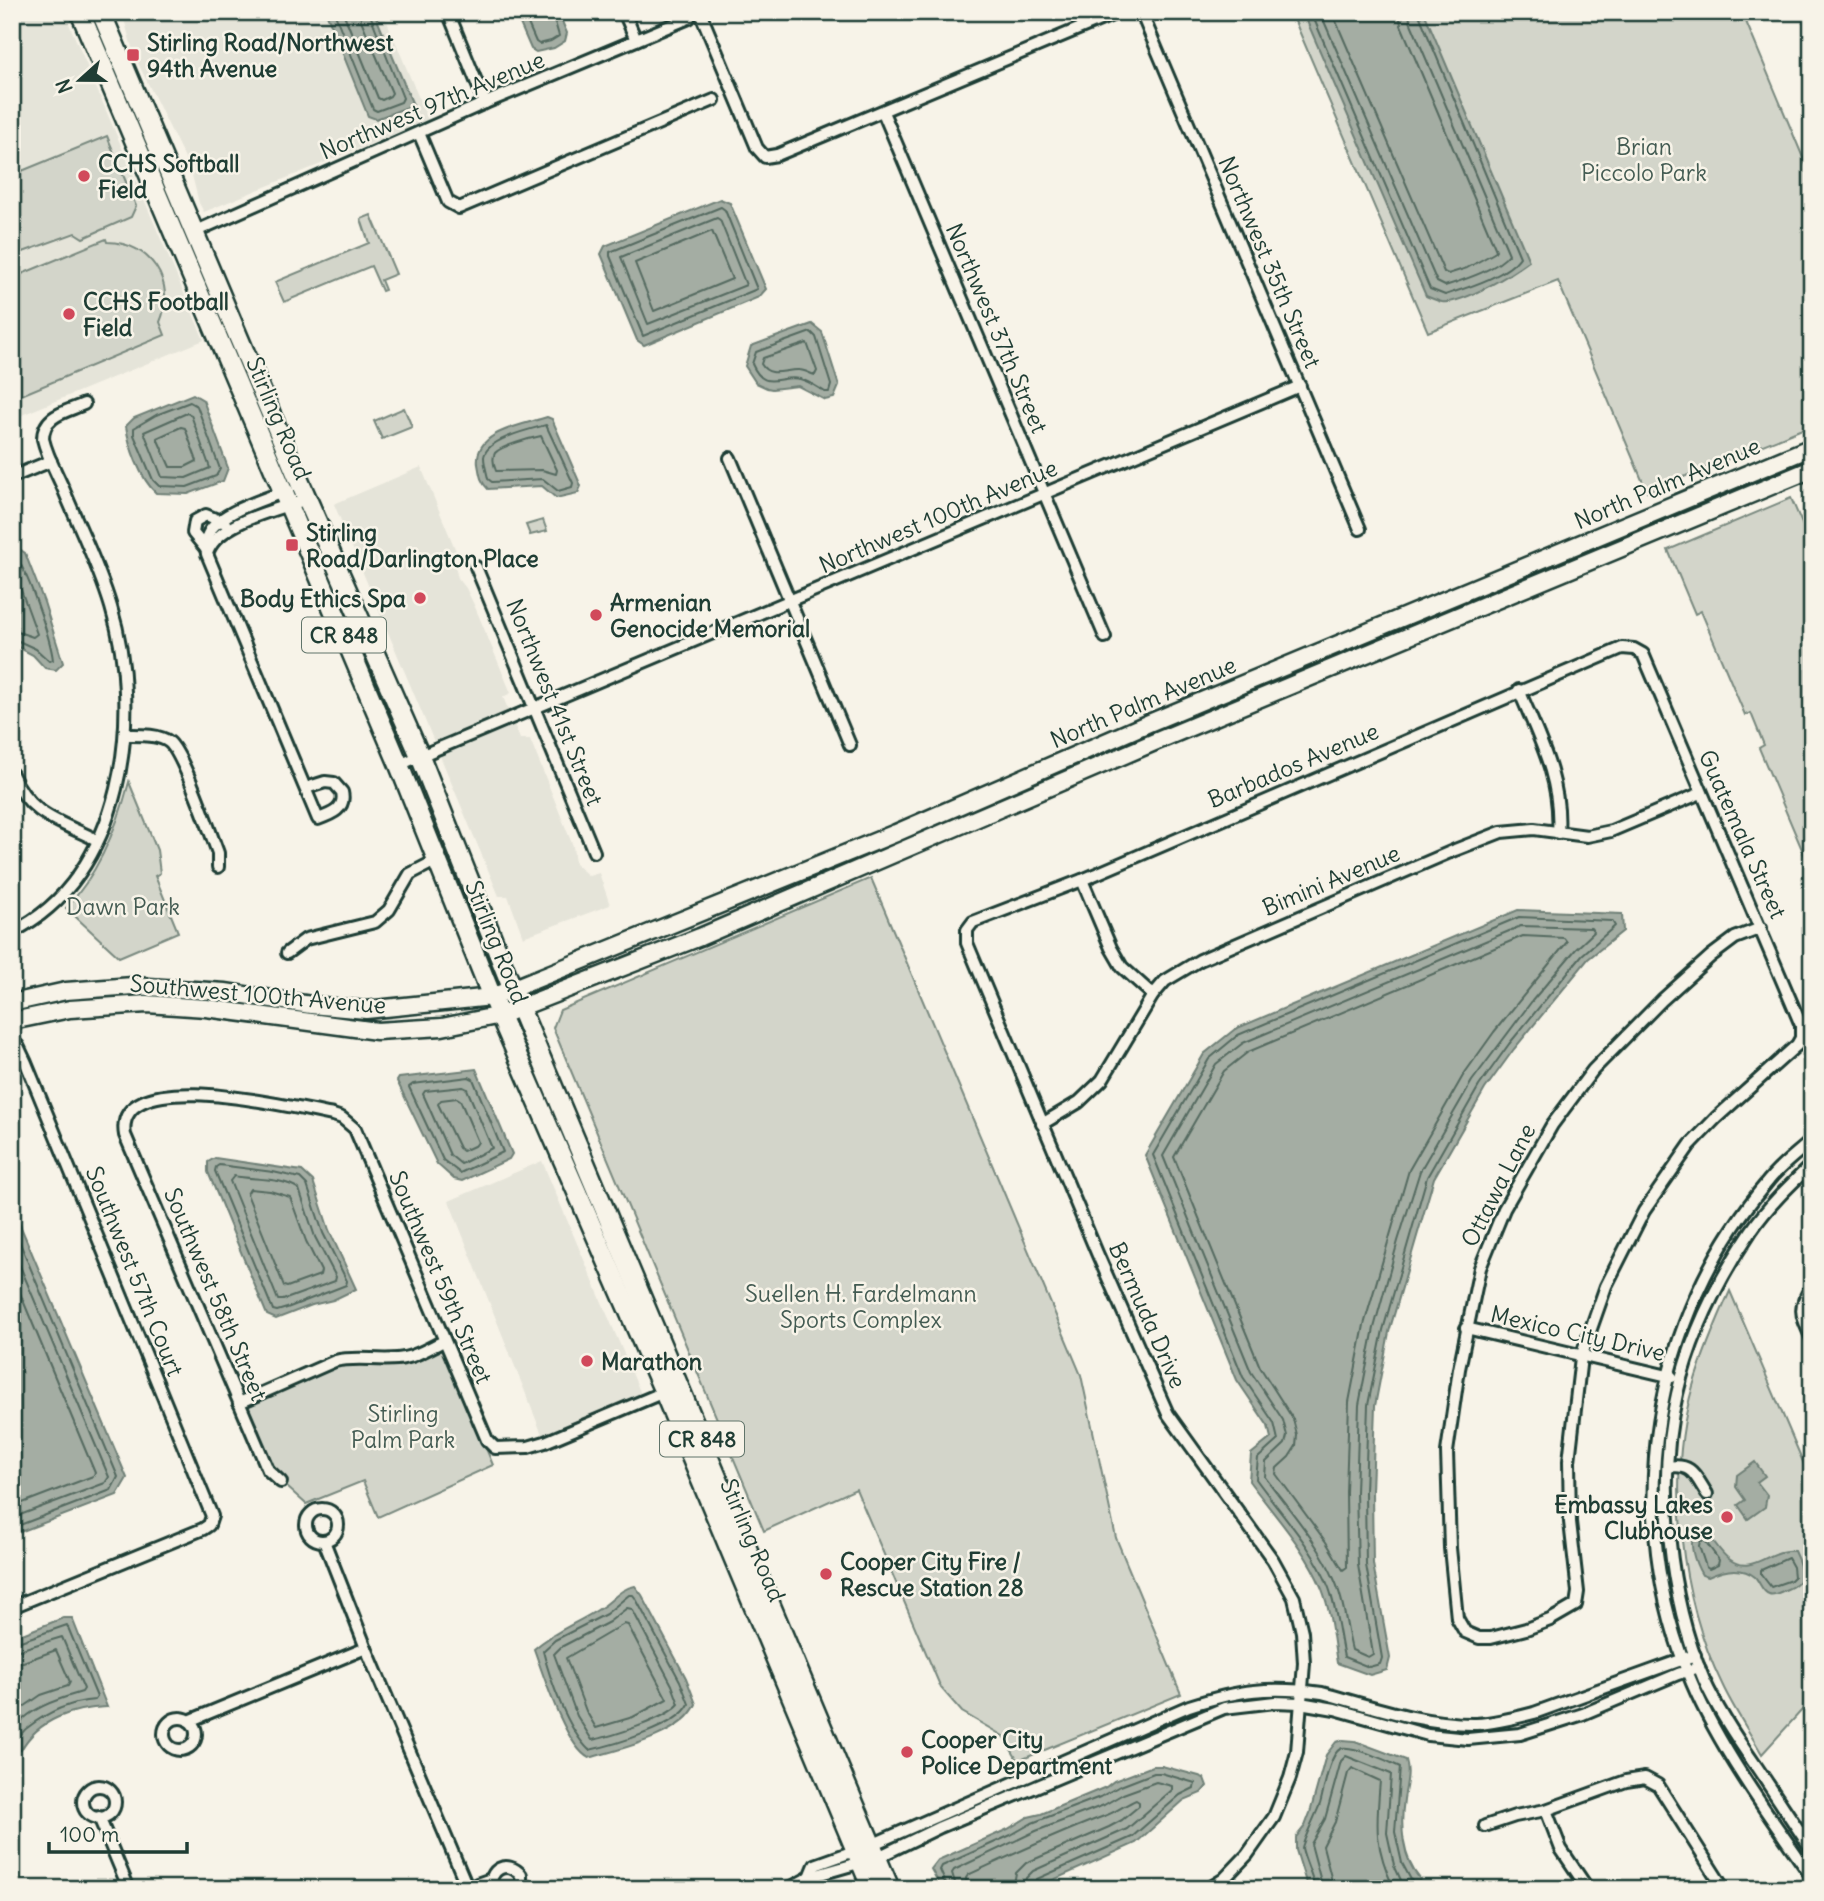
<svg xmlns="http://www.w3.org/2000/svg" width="1824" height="1901" font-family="Delius,sans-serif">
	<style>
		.built { fill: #e5e4d9 }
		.green { fill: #d3d5ca; stroke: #79897f; stroke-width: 2 }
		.water { fill: #a4ada3; stroke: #6f8077; stroke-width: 2 }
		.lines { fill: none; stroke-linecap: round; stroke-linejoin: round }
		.shore { stroke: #546a60; stroke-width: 2 }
		.canal { stroke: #a4ada3; stroke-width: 10 }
		.street-casing { stroke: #1f3d34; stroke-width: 16 }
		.secondary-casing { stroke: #1f3d34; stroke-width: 21 }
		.primary-casing { stroke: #1f3d34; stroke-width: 23 }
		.street { stroke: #f7f3e8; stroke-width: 10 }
		.secondary { stroke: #f7f3e8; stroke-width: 16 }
		.primary { stroke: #f7f3e8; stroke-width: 18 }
		.poi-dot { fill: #d1495b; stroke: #f7f3e8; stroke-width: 2.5 }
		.labels { text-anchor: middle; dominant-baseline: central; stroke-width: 5; stroke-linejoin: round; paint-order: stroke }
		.shield { fill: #f7f3e8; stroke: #60746a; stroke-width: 2 }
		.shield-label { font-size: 21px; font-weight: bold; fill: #1f3d34 }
		.poi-label { font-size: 23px; font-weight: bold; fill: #1f3d34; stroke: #f7f3e8; text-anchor: start }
		.street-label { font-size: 23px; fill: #1f3d34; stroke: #f7f3e8 }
		.park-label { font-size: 23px; fill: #435b52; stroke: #f7f3e8 }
	</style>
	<rect width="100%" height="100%" fill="#f7f3e8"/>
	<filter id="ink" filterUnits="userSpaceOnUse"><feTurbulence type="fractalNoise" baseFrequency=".0143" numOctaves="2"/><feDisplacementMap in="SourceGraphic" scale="14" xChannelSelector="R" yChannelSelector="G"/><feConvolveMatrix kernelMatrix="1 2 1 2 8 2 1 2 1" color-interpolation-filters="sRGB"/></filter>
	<g filter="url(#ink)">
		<g class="built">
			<polygon points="12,12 64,12 204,340 12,419"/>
			<polygon points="122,12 383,12 428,120 204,212 199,203 191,171 134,55"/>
			<polygon points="421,467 456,551 454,563 458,578 466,588 475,607 511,693 503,697 520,739 530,739 573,846 575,864 589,876 599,873 610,905 523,937 508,896 499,896 334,504"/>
			<polygon points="542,1161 644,1401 545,1442 449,1201"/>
		</g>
		<g class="green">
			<polygon points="1291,12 1742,12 1812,179 1812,425 1647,492 1558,281 1428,332"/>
			<polygon points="107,136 136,206 131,217 83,238 75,233 12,256 12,175"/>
			<polygon points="371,215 396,274 381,280 385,290 382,291 371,266 284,302 275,282 369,243 361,219"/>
			<path d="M106 239 107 242C150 242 177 282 160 322L165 335 12 399V278Z"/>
			<polygon points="404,408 412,427 382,439 374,421"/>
			<polygon points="1791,498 1812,547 1812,873 1759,748 1764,745 1751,713 1745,715 1701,611 1695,614 1668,550"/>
			<polygon points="543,520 547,531 530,535 526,525"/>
			<path d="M129 782 157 850 160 873 155 876 178 932 119 957 66 908C99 873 117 828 129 782Z"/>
			<polygon points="871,878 1081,1375 1116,1538 1181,1694 1018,1761 1003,1736 962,1712 941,1688 856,1489 764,1531 553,1028 560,1010"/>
			<path d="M1730 1291 1812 1483V1699L1762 1754C1749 1731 1733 1708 1722 1684 1680 1598 1666 1479 1693 1386 1703 1353 1716 1322 1730 1291Z"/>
			<polygon points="442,1343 493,1465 378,1517 363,1481 306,1504 268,1470 239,1403 343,1359 397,1359"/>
		</g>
		<g class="water">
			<polygon points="326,12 374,12 413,105 376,119 368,116"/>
			<polygon points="515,12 558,12 567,33 565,41 554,48 536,52 531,49"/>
			<path d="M1303 12H1424L1529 261C1513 273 1462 305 1442 302 1437 301 1431 298 1426 296Z"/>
			<polygon points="720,199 730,203 766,289 759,297 644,345 637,340 601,254 605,246"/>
			<polygon points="812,324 822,332 839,386 834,398 825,400 798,386 772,389 767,388 756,383 745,366 751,346"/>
			<path d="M193 394 203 400 228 468 223 481 188 494 156 493C140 478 129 447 126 426L134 418Z"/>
			<path d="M547 417 552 419 581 486 578 493 556 498 542 486 488 489C480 481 480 475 478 464 474 431 523 425 547 417Z"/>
			<polygon points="12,544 25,553 44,602 63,663 56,670 45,668 33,655 12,644"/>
			<path d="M1518 910 1622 914 1623 931 1588 959 1514 1049 1485 1089 1434 1178 1389 1332 1375 1406 1372 1492 1373 1564 1390 1658 1387 1670 1370 1675 1337 1663C1333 1638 1331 1612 1322 1589 1306 1549 1274 1515 1249 1481L1251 1454 1271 1438 1268 1426 1237 1380 1145 1155 1204 1054 1235 1029Z"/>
			<polygon points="476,1069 512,1154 509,1159 462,1181 454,1179 437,1164 397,1081 399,1078"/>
			<polygon points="215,1158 302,1171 313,1181 329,1230 356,1289 333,1300 312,1305 276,1319 267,1315 208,1172 208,1162"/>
			<polygon points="12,1206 127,1478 117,1495 12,1535"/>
			<polygon points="1755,1462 1765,1476 1757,1482 1767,1495 1765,1507 1748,1519 1738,1505 1745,1500 1736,1487 1737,1475"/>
			<path d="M1702 1529C1713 1537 1718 1551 1729 1559 1753 1577 1770 1547 1794 1551 1803 1570 1808 1581 1785 1590 1780 1592 1774 1596 1769 1594 1762 1592 1760 1582 1755 1577 1741 1565 1723 1570 1708 1577L1702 1575C1695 1563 1687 1543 1696 1530Z"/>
			<path d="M635 1586 642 1595 686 1678 696 1704C683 1735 620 1749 589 1758 566 1747 543 1674 534 1649 557 1629 579 1623 602 1607 613 1600 621 1588 635 1586Z"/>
			<path d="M63 1618H72L107 1707C74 1708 38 1719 21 1750L12 1753V1638Z"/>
			<path d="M1343 1740 1355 1741 1406 1760C1410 1772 1406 1786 1404 1799 1400 1826 1402 1858 1420 1879L1419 1881 1426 1889H1308L1296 1850V1837L1305 1826 1310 1813 1326 1755 1336 1742Z"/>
			<polygon points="1153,1766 1162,1766 1199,1776 1204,1778 1207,1786 1201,1793 1184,1800 1136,1843 1033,1889 942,1889 931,1869 938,1860 1008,1829 1028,1817 1041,1814 1106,1787 1114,1781"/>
		</g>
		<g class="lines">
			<g class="shore">
				<polyline points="334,12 373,109 377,111 401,102 403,98 369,12"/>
				<polyline points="343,12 378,98 382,100 390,96 392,93 361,20 360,12"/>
				<polyline points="523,12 536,42 539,44 551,41 559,36 552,12"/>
				<path d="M1311 12 1430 289 1445 295C1466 288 1507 276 1520 257L1418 12"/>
				<path d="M1320 12 1437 282 1445 286C1463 280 1498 269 1509 254L1410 21 1409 12"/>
				<polyline points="1332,12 1444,272 1448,274 1467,268 1494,253 1496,250 1401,25 1399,12"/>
				<polygon points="721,207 725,210 757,289 643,336 610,256 610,252"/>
				<polygon points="717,218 720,220 746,285 648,324 621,257"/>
				<polygon points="712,231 732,279 654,311 635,263"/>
				<path d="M811 332 816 337 831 385 829 392H825C818 388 809 381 800 379 779 374 765 393 752 364L756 352Z"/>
				<path d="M807 343 817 371 815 375C810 374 805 370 799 370 785 369 770 379 761 364L763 358Z"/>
				<polygon points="190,402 197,406 220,469 216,476 187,487 159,486 153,480 134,435 134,428 156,415"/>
				<polygon points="187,413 191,415 210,468 186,478 162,477 144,432"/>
				<path d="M546 425 573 483 572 487 558 491 543 479 492 482 488 479C487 473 484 464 484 457 486 439 531 429 546 425Z"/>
				<polygon points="181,427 185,428 197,461 185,467 170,467 157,438"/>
				<path d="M541 436 557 470 556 474 542 470 496 471C494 466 492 458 495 453 501 446 531 438 541 436Z"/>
				<path d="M12 553C26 563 51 641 53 660L49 661 36 649 12 638"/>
				<polyline points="12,565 37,634 33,637 12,630"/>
				<path d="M1519 917 1612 921 1615 926 1582 955 1509 1044 1479 1086 1427 1177 1383 1330 1368 1405 1365 1492 1366 1565 1382 1658 1380 1664 1369 1667 1344 1657C1339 1634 1337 1610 1329 1588 1314 1548 1281 1514 1256 1479L1258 1458 1278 1440 1274 1423 1243 1377 1153 1155 1209 1059 1238 1035Z"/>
				<path d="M1521 926 1591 928 1594 932 1576 949 1532 1001 1472 1081 1420 1171 1398 1241 1374 1328 1359 1405 1356 1492 1358 1565 1373 1654 1368 1657 1352 1650C1346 1627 1345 1603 1335 1581 1319 1543 1290 1511 1265 1477L1266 1462 1285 1444 1287 1436 1283 1420 1251 1372 1163 1156 1216 1064 1243 1043Z"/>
				<polygon points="1523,936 1564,938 1567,942 1494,1032 1464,1074 1409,1170 1364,1325 1349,1402 1346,1492 1347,1567 1343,1570 1326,1542 1276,1474 1277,1468 1289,1457 1296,1446 1297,1435 1293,1419 1260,1367 1174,1157 1224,1071 1248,1052"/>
				<polygon points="469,1077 473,1079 503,1152 460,1173 443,1160 409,1087 413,1084"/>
				<polygon points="463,1087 467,1089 492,1148 461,1164 450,1155 423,1094 425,1091"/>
				<polygon points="457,1098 460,1100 478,1142 476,1145 463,1151 459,1148 438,1104 441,1100"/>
				<polygon points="219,1165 273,1172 300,1178 307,1185 323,1233 347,1281 346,1285 287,1308 277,1311 273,1310 215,1171 216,1167"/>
				<path d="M234 1176C253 1180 283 1177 299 1189L315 1237 336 1277 335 1281 283 1300H278L230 1181Z"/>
				<polygon points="250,1189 270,1191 290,1197 306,1241 321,1271 320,1275 287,1287 284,1286 247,1194"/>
				<polyline points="12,1224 118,1477 111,1490 12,1528"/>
				<polyline points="12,1247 109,1477 105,1483 12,1518"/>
				<polyline points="12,1274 95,1473 93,1476 12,1507"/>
				<polygon points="1700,1541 1705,1541 1719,1560 1718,1565 1709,1569 1706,1567 1699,1546"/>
				<polygon points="1788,1558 1793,1567 1794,1577 1791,1580 1771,1587 1761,1574 1761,1570"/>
				<path d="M629 1595H633L636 1599 680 1681 689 1704C679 1726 613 1745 589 1750 568 1730 550 1680 543 1651L555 1640 606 1614Z"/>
				<path d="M627 1608 632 1609 672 1685 679 1704C666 1719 613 1736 592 1740L577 1716 554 1654 561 1647 609 1622Z"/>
				<polygon points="624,1624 628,1625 667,1699 633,1717 596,1728 586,1711 566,1658"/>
				<path d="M12 1644 67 1625 97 1697 95 1700C70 1702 46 1713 27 1728 20 1733 19 1741 12 1745"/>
				<path d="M12 1652 62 1637 84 1689 82 1692C58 1699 25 1709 12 1733"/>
				<polyline points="12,1663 23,1662 56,1650 70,1682 68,1686 41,1695 12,1715"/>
				<polyline points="948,1889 940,1870 942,1866 1011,1835 1032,1823 1100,1797 1118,1787 1154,1773 1161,1773 1195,1783 1194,1788 1180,1795 1132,1837 1037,1879 1033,1883 1032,1889"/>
				<polyline points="957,1889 952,1873 954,1870 1036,1831 1104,1805 1123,1794 1156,1782 1172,1786 1172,1790 1127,1829 1033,1871 1026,1878 1023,1889"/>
				<path d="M967 1889 966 1878 968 1875C1014 1854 1060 1832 1107 1815 1118 1811 1126 1804 1136 1800L1139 1802V1806L1122 1820 1109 1827 1026 1863 1016 1873 1013 1889"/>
				<path d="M1315 1889C1313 1875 1305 1862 1302 1848 1302 1843 1317 1812 1320 1804 1324 1791 1329 1755 1340 1749 1349 1743 1390 1762 1400 1767L1395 1832 1402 1863 1416 1889"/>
				<polyline points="1323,1889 1311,1844 1325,1819 1341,1761 1346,1756 1391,1774 1387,1833 1394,1865 1405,1889"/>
				<path d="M1334 1889 1323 1846 1335 1822 1348 1773 1352 1768 1380 1781C1376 1827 1374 1845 1394 1889"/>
			</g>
			<polyline class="canal" points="846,1889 848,1888"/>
			<g class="street-casing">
				<g id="street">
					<polyline points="448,12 485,103"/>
					<polyline points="624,12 636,40"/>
					<polyline points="700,12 757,148 765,157 777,155 1119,12"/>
					<polyline points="1141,12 1360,529"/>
					<polyline points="883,112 1105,637"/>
					<polyline points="419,133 448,202 459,208 714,100"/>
					<polyline points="194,232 485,103 689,18"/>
					<polyline points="730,458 850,745"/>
					<polyline points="12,477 51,461"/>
					<path d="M288 490C266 499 214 513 207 537 205 542 206 548 207 554L318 819C332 814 346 809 342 792L334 783 325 782 306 788"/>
					<polyline points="206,549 193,533 195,521 206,515 225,523"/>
					<path d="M208 551C220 521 278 510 306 499"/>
					<polyline points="476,567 594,852"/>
					<path d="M1519 690C1539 738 1562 780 1558 833"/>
					<path d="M126 735C138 735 159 734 169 742 183 753 210 832 218 853V867"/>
					<polyline points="399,765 1300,386"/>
					<path d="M12 774C30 816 59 821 97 840"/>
					<polyline points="1082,880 1111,948 1122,967 1153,995"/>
					<path d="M12 932C124 878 144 714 111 607 99 566 79 527 63 488 56 472 47 456 43 439 43 415 66 412 84 404"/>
					<polyline points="287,953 306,939 375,922 389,910 410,874 437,860"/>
					<polyline points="12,1041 18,1046 26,1063 212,1516 209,1525 203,1529 12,1607"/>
					<polyline points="1042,1124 1079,1102 1102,1080 1153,995 1165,981 1200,960 1455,850 1501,832 1534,829 1587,836 1611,831 1701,793"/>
					<path d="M1812 1140C1798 1153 1781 1165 1769 1180 1651 1318 1620 1516 1692 1683 1719 1747 1771 1819 1812 1877"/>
					<path d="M1812 1164C1791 1184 1768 1206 1751 1231 1719 1279 1690 1337 1677 1394 1656 1481 1669 1598 1704 1680 1718 1711 1737 1739 1756 1766 1775 1794 1793 1822 1812 1850"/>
					<path d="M1812 1286C1796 1309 1802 1316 1812 1339"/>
					<polyline points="1466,1328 1672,1377"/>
					<path d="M239 1403 335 1361C356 1356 376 1361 397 1359 414 1358 429 1348 444 1341"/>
					<path d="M1668 1467C1693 1463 1695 1476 1707 1494"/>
					<path d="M281 1482 268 1470 125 1135C112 1061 299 1109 333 1115L342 1118 355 1129 487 1440 495 1448 528 1447 545 1442 664 1392"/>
					<circle cx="322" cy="1525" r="16"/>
					<polyline points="324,1541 366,1648 468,1889"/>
					<circle cx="180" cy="1734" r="16"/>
					<polyline points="189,1721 366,1648"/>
					<circle cx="99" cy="1802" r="16"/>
					<polyline points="1546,1810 1561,1849 1588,1889"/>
					<polyline points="99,1817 129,1889"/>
					<polyline points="1485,1826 1515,1816 1546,1810 1626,1781 1645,1778 1658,1785 1724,1889"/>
					<path d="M810 1877 815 1865 871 1845 1189 1706C1239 1690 1269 1686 1322 1693 1371 1706 1424 1725 1476 1724 1495 1723 1515 1718 1534 1713L1695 1655"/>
					<polyline points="474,1889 477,1884 491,1879"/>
					<path d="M492 1889C487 1869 508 1859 521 1875V1889"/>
					<polyline points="788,1889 810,1877 876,1858 940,1827 1224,1708 1275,1702 1300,1703 1335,1709 1428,1735 1468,1739 1520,1734 1583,1714 1678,1674 1699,1667"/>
					<polyline points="1208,1889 1224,1879 1247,1855 1274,1817 1290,1778 1297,1752 1304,1663 1302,1632 1294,1598 1273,1560 1168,1414 1097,1253 967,943 967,930 973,922 1082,880 1622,648 1634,649 1643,654 1801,1025 1801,1038 1797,1045 1716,1118 1690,1145 1644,1211 1606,1286 1581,1357 1569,1461 1570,1522 1578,1592 1576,1605 1550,1620 1526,1629 1491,1638 1479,1638 1465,1632 1457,1618 1450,1548 1447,1452 1459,1369 1480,1268 1504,1209 1552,1125 1593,1070 1662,1000 1711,956 1735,938 1761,928"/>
				</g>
			</g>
			<g class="secondary-casing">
				<g id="secondary">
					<polyline points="12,1003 66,991 133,986 225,992 311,1005 366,1010 492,997 896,833 1149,723 1812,447"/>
					<polyline points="12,1021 70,1009 147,1004 206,1008 377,1031 442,1027 501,1015 700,937 1157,741 1812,469"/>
				</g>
			</g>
			<g class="primary-casing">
				<g id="primary">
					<polyline points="80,12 399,765 492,997 664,1392 872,1889"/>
					<polyline points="101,12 301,485 420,756 520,1008 890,1889"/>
				</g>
			</g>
			<use href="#street" class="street"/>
			<use href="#secondary" class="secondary"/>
			<use href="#primary" class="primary"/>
		</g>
	</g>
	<g class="poi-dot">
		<rect x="126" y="48" width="14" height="14" rx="3.5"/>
		<circle cx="84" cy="176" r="7"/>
		<circle cx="69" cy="314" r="7"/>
		<rect x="285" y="538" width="14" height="14" rx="3.5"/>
		<circle cx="420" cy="598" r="7"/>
		<circle cx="596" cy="615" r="7"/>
		<circle cx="587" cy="1361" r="7"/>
		<circle cx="1727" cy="1517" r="7"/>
		<circle cx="826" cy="1574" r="7"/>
		<circle cx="907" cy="1752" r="7"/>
	</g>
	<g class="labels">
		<g class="shield">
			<rect x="302" y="617.5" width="84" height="35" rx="5"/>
			<rect x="660" y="1421.5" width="84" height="35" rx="5"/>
		</g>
		<g class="shield-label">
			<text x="344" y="635">CR 848</text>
			<text x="702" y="1439">CR 848</text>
		</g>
		<g class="poi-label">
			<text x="147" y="42">Stirling Road/Northwest<tspan x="147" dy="26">94th Avenue</tspan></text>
			<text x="98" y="163">CCHS Softball<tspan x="98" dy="26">Field</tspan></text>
			<text x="83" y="301">CCHS Football<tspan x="83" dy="26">Field</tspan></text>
			<text x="306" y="532">Stirling<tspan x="306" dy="26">Road/Darlington Place</tspan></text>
			<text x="406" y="598" text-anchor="end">Body Ethics Spa</text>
			<text x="610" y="602">Armenian<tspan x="610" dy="26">Genocide Memorial</tspan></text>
			<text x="601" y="1361">Marathon</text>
			<text x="1713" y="1504" text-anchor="end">Embassy Lakes<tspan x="1713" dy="26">Clubhouse</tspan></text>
			<text x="840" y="1561">Cooper City Fire /<tspan x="840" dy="26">Rescue Station 28</tspan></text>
			<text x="921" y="1739">Cooper City<tspan x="921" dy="26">Police Department</tspan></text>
		</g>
		<g class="street-label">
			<text transform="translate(432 105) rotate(-23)">Northwest 97th Avenue</text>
			<text transform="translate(1270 262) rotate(67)">Northwest 35th Street</text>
			<text transform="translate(997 328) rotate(67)">Northwest 37th Street</text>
			<text transform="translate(279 418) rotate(67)">Stirling Road</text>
			<text transform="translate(1667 483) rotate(-23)">North Palm Avenue</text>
			<text transform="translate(938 516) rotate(-23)">Northwest 100th Avenue</text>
			<text transform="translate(555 702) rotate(68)">Northwest 41st Street</text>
			<text transform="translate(1143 702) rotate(-23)">North Palm Avenue</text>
			<text transform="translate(1293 765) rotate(-23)">Barbados Avenue</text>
			<text transform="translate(1743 834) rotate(66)">Guatemala Street</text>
			<text transform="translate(1331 880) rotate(-23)">Bimini Avenue</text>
			<text transform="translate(497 942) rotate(68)">Stirling Road</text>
			<text transform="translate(258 994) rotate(5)">Southwest 100th Avenue</text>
			<text transform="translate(1498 1185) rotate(-63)">Ottawa Lane</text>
			<text transform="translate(135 1271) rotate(68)">Southwest 57th Court</text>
			<text transform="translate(441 1277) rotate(67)">Southwest 59th Street</text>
			<text transform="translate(216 1294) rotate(67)">Southwest 58th Street</text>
			<text transform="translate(1148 1315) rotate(66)">Bermuda Drive</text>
			<text transform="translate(1578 1333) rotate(13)">Mexico City Drive</text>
			<text transform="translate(753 1540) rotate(67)">Stirling Road</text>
		</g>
		<g class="park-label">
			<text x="1644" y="146">Brian<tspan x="1644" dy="26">Piccolo Park</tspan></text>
			<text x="123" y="906">Dawn Park</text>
			<text x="861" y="1293">Suellen H. Fardelmann<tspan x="861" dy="26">Sports Complex</tspan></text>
			<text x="403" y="1413">Stirling<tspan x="403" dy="26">Palm Park</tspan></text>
		</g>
	</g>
	<rect width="1824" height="1901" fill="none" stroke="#f7f3e8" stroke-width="42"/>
	<rect x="21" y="21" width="1782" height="1859" fill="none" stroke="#1f3d34" stroke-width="2.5" filter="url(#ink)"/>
	<g transform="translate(80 80) rotate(249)" stroke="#f7f3e8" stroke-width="5" paint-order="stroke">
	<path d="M0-5L12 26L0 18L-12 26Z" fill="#1f3d34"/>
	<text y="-10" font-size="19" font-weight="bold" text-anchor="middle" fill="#1f3d34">N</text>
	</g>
	<path d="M49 1842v10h138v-10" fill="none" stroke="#1f3d34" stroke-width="3.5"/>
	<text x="60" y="1842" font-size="21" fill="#1f3d34" stroke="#f7f3e8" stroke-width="5" paint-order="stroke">100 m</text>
</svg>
